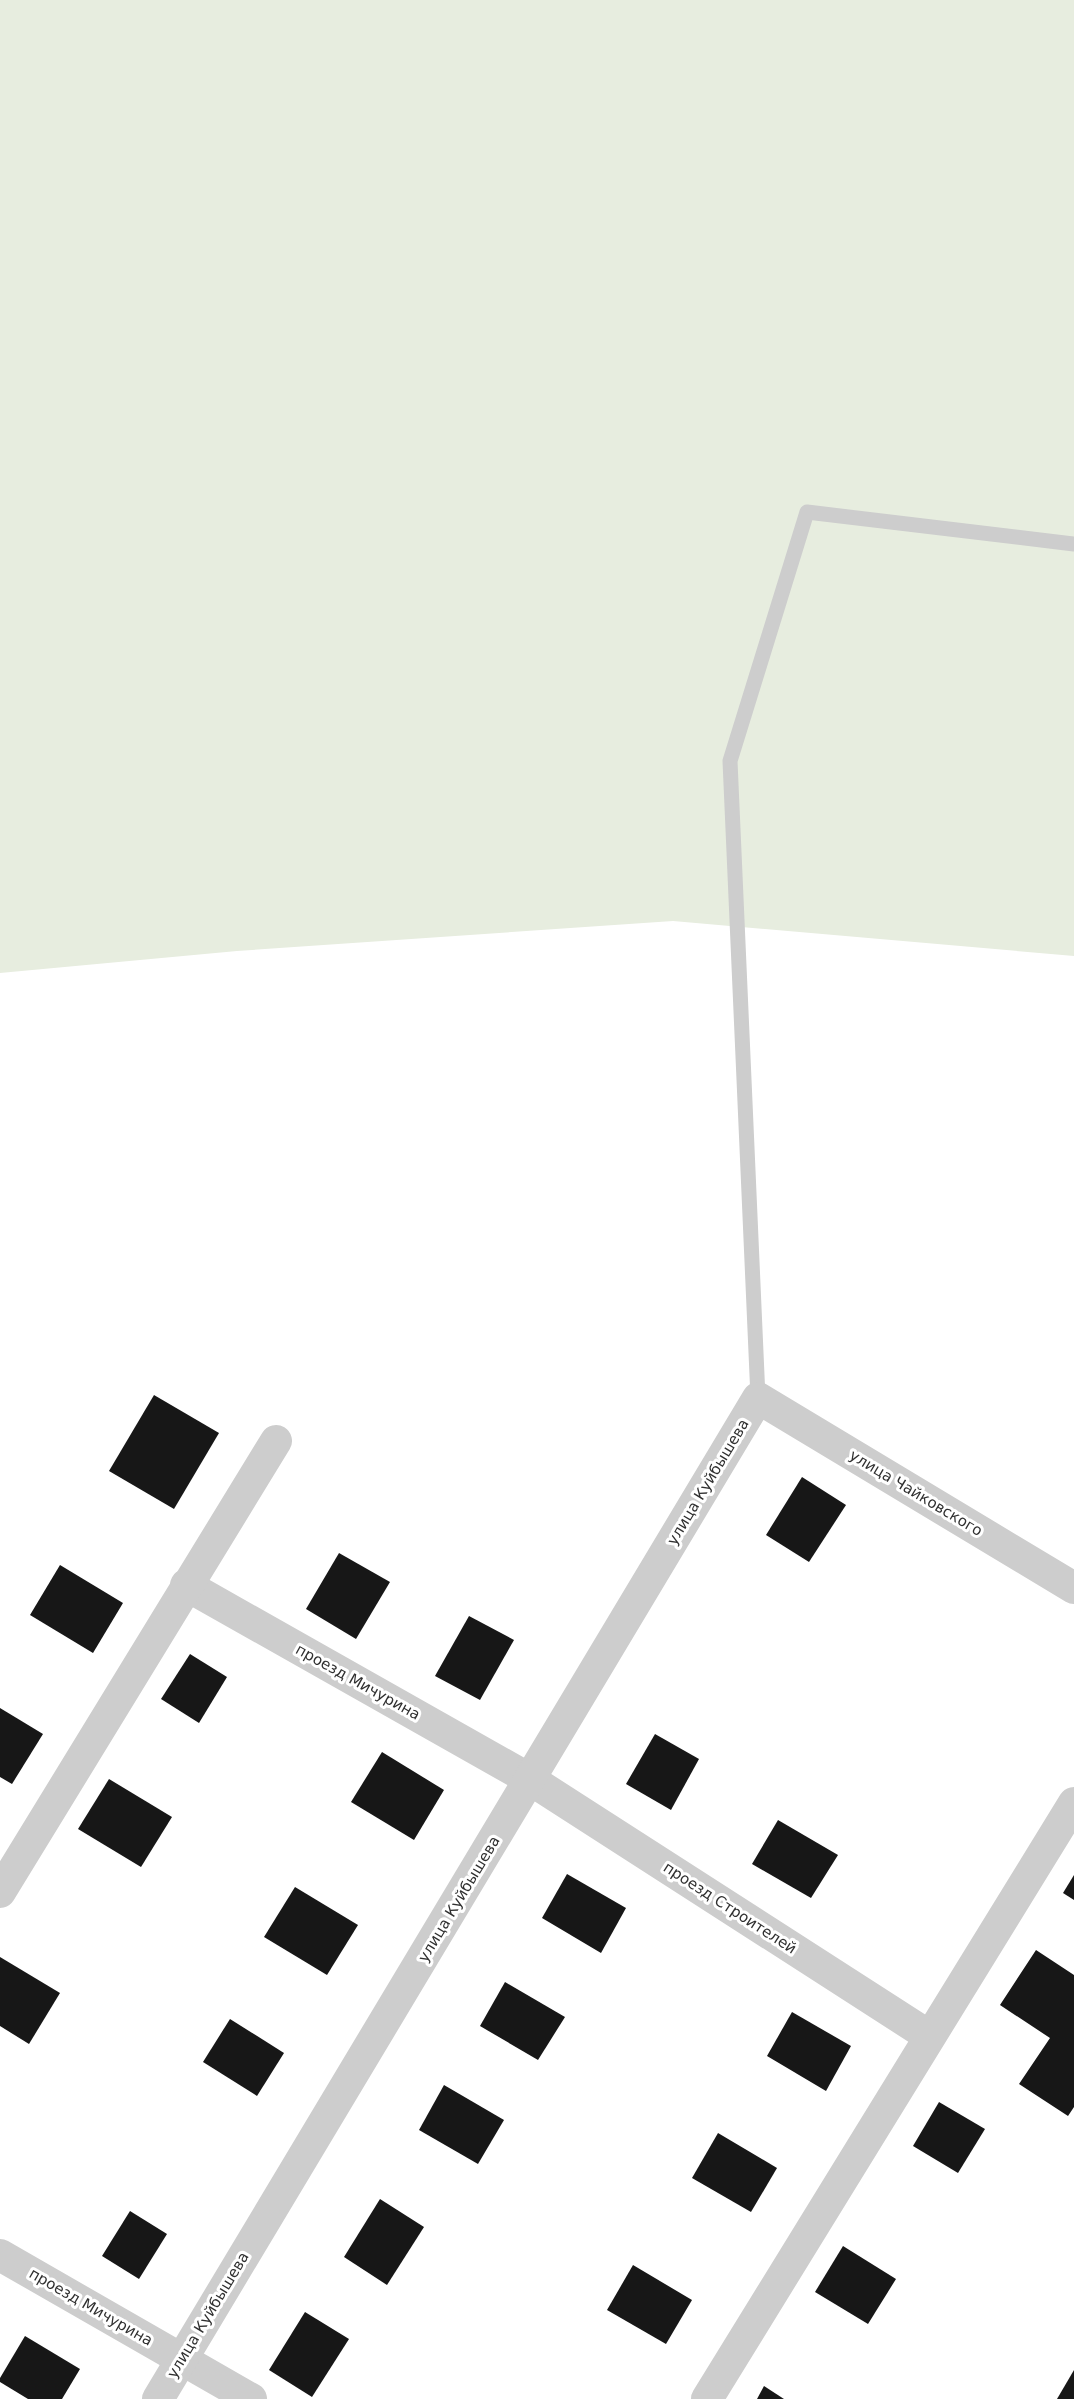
<svg xmlns="http://www.w3.org/2000/svg" width="1074" height="2399" font-family="'DejaVu Sans',sans-serif">
	<style>
		.green { fill: #e7eddf }
		.building { fill: #171717 }
		.lines { fill: none; stroke-linecap: round; stroke-linejoin: round }
		.service { stroke: #cdcdcd; stroke-width: 15 }
		.minor { stroke: #cdcdcd; stroke-width: 32 }
		.labels { text-anchor: middle; dominant-baseline: central; stroke-width: 6; stroke-linejoin: round; paint-order: stroke }
		.street-label { font-size: 15px; fill: #303030; stroke: #fff }
	</style>
	<rect width="100%" height="100%" fill="#fff"/>
	<polygon class="green" points="0,0 1074,0 1074,956 673,921 237,951 0,973"/>
	<g class="building">
		<polygon points="154,1395 219,1433 174,1509 109,1471"/>
		<polygon points="802,1477 846,1505 809,1562 766,1535"/>
		<polygon points="339,1553 390,1582 356,1639 306,1609"/>
		<polygon points="60,1565 123,1603 93,1653 30,1615"/>
		<polygon points="469,1616 514,1640 480,1700 435,1676"/>
		<polygon points="190,1654 227,1677 199,1723 161,1699"/>
		<polygon points="0,1708 43,1734 12,1784 0,1777"/>
		<polygon points="655,1734 699,1759 671,1810 626,1784"/>
		<polygon points="382,1752 444,1790 414,1840 351,1802"/>
		<polygon points="109,1779 172,1817 141,1867 78,1829"/>
		<polygon points="778,1820 838,1855 811,1898 752,1864"/>
		<polygon points="567,1874 626,1908 601,1953 542,1918"/>
		<polygon points="1074,1875 1074,1900 1063,1893"/>
		<polygon points="295,1887 358,1925 327,1975 264,1937"/>
		<polygon points="1036,1950 1074,1975 1074,2107 1068,2116 1019,2084 1050,2038 1000,2005"/>
		<polygon points="0,1957 60,1993 29,2044 0,2026"/>
		<polygon points="505,1982 565,2017 538,2060 480,2026"/>
		<polygon points="792,2012 851,2046 826,2091 767,2056"/>
		<polygon points="230,2019 284,2053 257,2096 203,2062"/>
		<polygon points="444,2085 504,2120 478,2164 419,2130"/>
		<polygon points="939,2102 985,2129 958,2173 913,2146"/>
		<polygon points="718,2133 777,2168 751,2212 692,2178"/>
		<polygon points="380,2199 424,2227 387,2285 344,2257"/>
		<polygon points="130,2211 167,2234 139,2279 102,2256"/>
		<polygon points="843,2246 896,2279 868,2324 815,2292"/>
		<polygon points="633,2265 692,2300 666,2344 607,2310"/>
		<polygon points="305,2312 349,2339 312,2397 269,2370"/>
		<polygon points="25,2336 80,2369 62,2399 28,2399 0,2382 0,2378"/>
		<polygon points="1074,2370 1074,2399 1057,2399"/>
		<polygon points="764,2386 784,2399 757,2399"/>
	</g>
	<g class="lines">
		<polyline class="service" points="758,1398 730,761 807,512 1074,544"/>
		<g class="minor">
			<polyline points="186,1585 531,1780 929,2036"/>
			<polyline points="0,1892 276,1441"/>
			<polyline points="0,2255 251,2399"/>
			<polyline points="158,2399 758,1398 1074,1588"/>
			<polyline points="707,2399 1074,1803"/>
		</g>
	</g>
	<g class="labels">
		<g class="street-label">
			<text transform="translate(708 1482) rotate(-59)">улица Куйбышева</text>
			<text transform="translate(916 1493) rotate(31)">улица Чайковского</text>
			<text transform="translate(358 1682) rotate(29)">проезд Мичурина</text>
			<text transform="translate(459 1899) rotate(-59)">улица Куйбышева</text>
			<text transform="translate(730 1908) rotate(33)">проезд Строителей</text>
			<text transform="translate(91 2307) rotate(30)">проезд Мичурина</text>
			<text transform="translate(208 2315) rotate(-59)">улица Куйбышева</text>
		</g>
	</g>
</svg>
